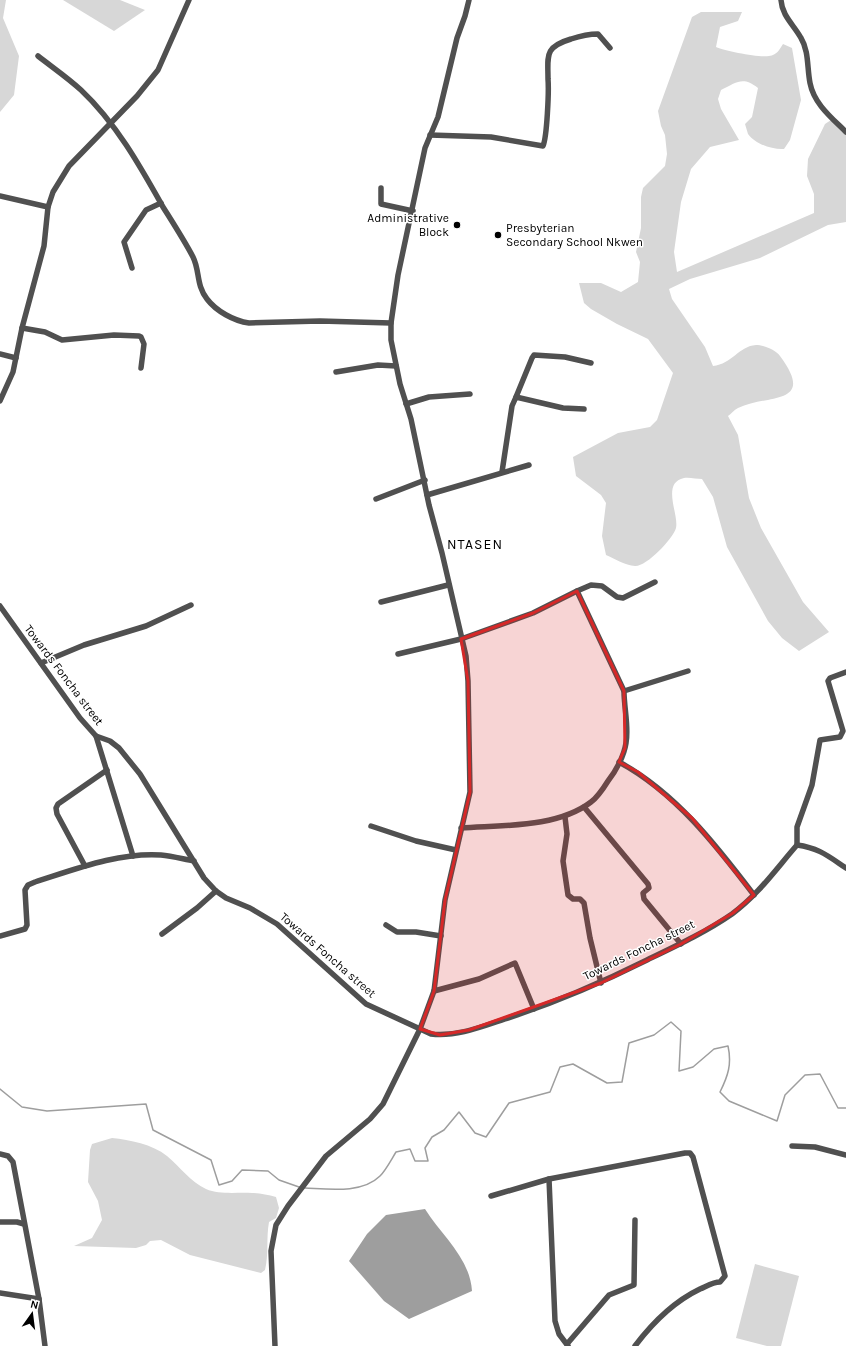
<svg xmlns="http://www.w3.org/2000/svg" width="846" height="1346" font-family="Karla,sans-serif">
	<style>
		.green { fill: #d7d7d7 }
		.water { fill: #9e9e9e }
		.lines { fill: none; stroke-linecap: round; stroke-linejoin: round }
		.stream { stroke: #9e9e9e; stroke-width: 1.5 }
		.minor { stroke: #505050; stroke-width: 5.5 }
		.marked { fill: #d62828; fill-opacity: 0.2; stroke: #d62828; stroke-width: 3; stroke-linejoin: round }
		.poi-dot { fill: #000; stroke: #fff; stroke-width: 1.5 }
		.labels { text-anchor: middle; dominant-baseline: central; stroke-width: 3; stroke-linejoin: round; paint-order: stroke }
		.poi-label { font-size: 12px; fill: #000; stroke: #fff; text-anchor: end }
		.street-label { font-size: 12px; fill: #000; stroke: #fff }
		.quarter-label { font-size: 14px; letter-spacing: 1px; fill: #000; stroke: #fff }
	</style>
	<rect width="100%" height="100%" fill="#fff"/>
	<g class="green">
		<polygon points="0,0 6,0 3,18 19,56 14,95 0,112"/>
		<polygon points="63,0 120,0 145,10 114,31"/>
		<path d="M701 12H742L738 21 720 27 716 47C726 51 759 58 769 56 777 55 779 50 783 44L792 48 801 100 790 140 784 149C773 150 755 144 748 134 747 131 746 127 745 124L752 117 758 88C743 76 737 82 721 90L718 99 721 109 739 140 710 147 691 169 681 202 674 252 677 272 814 213V194L807 176 808 159 825 124 834 118 846 128V222L828 225 760 258 690 279 669 289 672 299 705 347 713 366C732 364 739 346 756 345 764 345 776 350 780 356 817 406 767 394 738 408 734 410 731 414 728 416L738 435 749 498 761 528 803 602 829 632 799 651 782 638 768 621 727 547 713 497 702 479C697 479 689 477 684 478 661 483 679 514 676 528 673 539 646 567 635 566 625 565 615 559 606 555L602 536 606 503 601 495 576 476 573 457 618 433 650 427 657 420 673 373 648 339 617 324 591 309 584 303 579 283H601L621 292 638 282 640 262 636 252 641 228V197L643 188 665 166 667 154 665 135 661 126 658 111 692 17Z"/>
		<path d="M112 1138C130 1140 152 1144 167 1156 180 1167 191 1182 206 1189 220 1195 237 1192 252 1193 260 1193 268 1195 276 1197L279 1208 276 1218 269 1222C266 1238 269 1254 265 1270L261 1273 190 1255 161 1240 150 1241 146 1245 136 1248 74 1246 92 1238 102 1220 98 1201 88 1182 90 1150 92 1144Z"/>
		<polygon points="755,1264 799,1276 781,1346 767,1346 736,1338"/>
	</g>
	<path class="water" d="M425 1209C442 1236 470 1258 472 1291L409 1319 384 1301 349 1261 367 1234 386 1215Z"/>
	<g class="lines">
		<g class="stream">
			<polyline points="0,1089 22,1107 47,1111 146,1104 153,1130 211,1160 219,1185 232,1181 242,1170 268,1171 279,1180 299,1187"/>
			<path d="M305 1188C328 1189 362 1194 380 1176 386 1170 391 1160 396 1152L410 1149 415 1161H428L425 1148 432 1137 444 1130 459 1112 475 1133 486 1137 509 1103 550 1092 560 1067 573 1064 607 1083 622 1082 629 1043 654 1035 671 1022 681 1031 679 1071 693 1067 714 1049 728 1046C732 1064 728 1076 720 1092L729 1101 777 1121 785 1095 805 1075 820 1074 838 1108H846"/>
		</g>
		<g class="minor">
			<path d="M781 0C782 16 794 25 801 38 809 51 807 68 810 83 814 104 832 118 846 132"/>
			<path d="M38 56C52 67 68 78 81 90 116 123 140 166 163 207 173 223 184 240 193 257 200 271 196 285 207 299 216 311 234 321 249 323L320 321 391 323"/>
			<path d="M430 135 491 137 543 146C547 137 549 91 548 79 548 56 544 47 571 39 580 36 588 34 598 34L610 48"/>
			<polyline points="381,188 381,204 413,211"/>
			<polyline points="0,196 48,207"/>
			<polyline points="132,268 124,242 146,210 161,203"/>
			<polyline points="22,328 45,332 62,340 114,335 139,336 141,337 144,344 141,368"/>
			<polyline points="0,354 16,358"/>
			<polyline points="336,372 378,365 396,366"/>
			<polyline points="516,397 532,358 534,355 565,357 591,363"/>
			<polyline points="0,401 13,372 22,328 44,246 48,207 53,192 69,166 137,96 158,70 189,0"/>
			<polyline points="406,404 429,397 470,394"/>
			<polyline points="502,472 512,406 516,397 563,408 584,409"/>
			<polyline points="427,495 529,465"/>
			<polyline points="376,499 425,480"/>
			<polyline points="577,591 624,691"/>
			<polyline points="381,602 448,585"/>
			<path d="M0 606 80 718 96 736 110 741 119 748 140 774 204 878 216 891 226 898 250 908 277 924 366 1004 431 1034C456 1037 481 1027 505 1019 554 1003 601 983 647 960 676 946 706 932 732 914 758 895 776 869 797 845 819 848 828 856 846 868"/>
			<polyline points="398,654 461,639 533,613 577,591 591,585 602,586 617,597 623,598 655,582"/>
			<polyline points="41,663 84,645 146,626 191,605"/>
			<polyline points="96,736 133,856"/>
			<path d="M619 762C675 792 716 845 754 895"/>
			<polyline points="584,807 648,884 649,888 643,893 644,899 681,944"/>
			<polyline points="565,817 567,834 563,861 568,895 573,899 580,899 584,903 590,938 601,983"/>
			<polyline points="371,826 416,841 456,850"/>
			<path d="M461 828C502 825 557 828 591 802 598 797 603 789 608 781 616 771 624 756 626 743 629 727 624 708 624 691L688 671"/>
			<polyline points="797,845 797,827 812,785 820,740 840,737 843,731 828,681 830,678 846,672"/>
			<polyline points="85,866 57,814 56,808 58,804 107,770"/>
			<polyline points="386,925 397,932 416,932 441,936"/>
			<polyline points="162,934 197,908 216,891"/>
			<path d="M0 936 25 929 27 925 25 890 28 885 35 882C73 870 119 852 161 855 172 856 183 859 194 861"/>
			<polyline points="434,991 479,979 515,963 534,1009"/>
			<polyline points="792,1146 815,1147 846,1155"/>
			<polyline points="0,1154 8,1156 13,1162 39,1299 45,1346"/>
			<polyline points="549,1179 555,1321 559,1334 568,1346"/>
			<path d="M491 1196 549 1179 685 1153H690L693 1157 725 1276 720 1282C713 1282 707 1286 700 1289 673 1302 653 1322 635 1346"/>
			<polyline points="0,1222 17,1222 24,1224"/>
			<polyline points="0,1293 39,1299"/>
			<polyline points="567,1344 609,1295 634,1285 635,1220"/>
			<polyline points="275,1346 271,1251 276,1225 288,1206 326,1156 370,1119 383,1104 420,1029 434,991 445,900 470,792 468,681 466,656 442,553 429,505 411,419 400,384 391,340 391,323 398,275 425,148 438,117 457,38 465,16 469,0"/>
		</g>
	</g>
	<path class="marked" d="M577 591 624 691 625 748 619 762 638 772 692 818 754 895 733 913 681 944 601 983 469 1030 440 1035 420 1029 434 991 445 900 470 792 468 681 461 639 533 613Z"/>
	<g class="poi-dot">
		<circle cx="457" cy="225" r="4"/>
		<circle cx="498" cy="235" r="4"/>
	</g>
	<g class="labels">
		<g class="poi-label">
			<text x="449" y="218">Administrative<tspan x="449" dy="14">Block</tspan></text>
			<text x="506" y="228" text-anchor="start">Presbyterian<tspan x="506" dy="14">Secondary School Nkwen</tspan></text>
		</g>
		<g class="street-label">
			<text transform="translate(64 675) rotate(53)">Towards Foncha street</text>
			<text transform="translate(639 950) rotate(-26)">Towards Foncha street</text>
			<text transform="translate(328 955) rotate(41)">Towards Foncha street</text>
		</g>
		<g class="quarter-label">
			<text x="475" y="544">NTASEN</text>
		</g>
	</g>
	<g transform="translate(32 1314) rotate(14)" stroke="#ffffff" stroke-width="3" paint-order="stroke">
	<path d="M0-3L7 15L0 10L-7 15Z" fill="#000000"/>
	<text y="-6" font-size="11" font-weight="bold" text-anchor="middle" fill="#000000">N</text>
	</g>
</svg>
